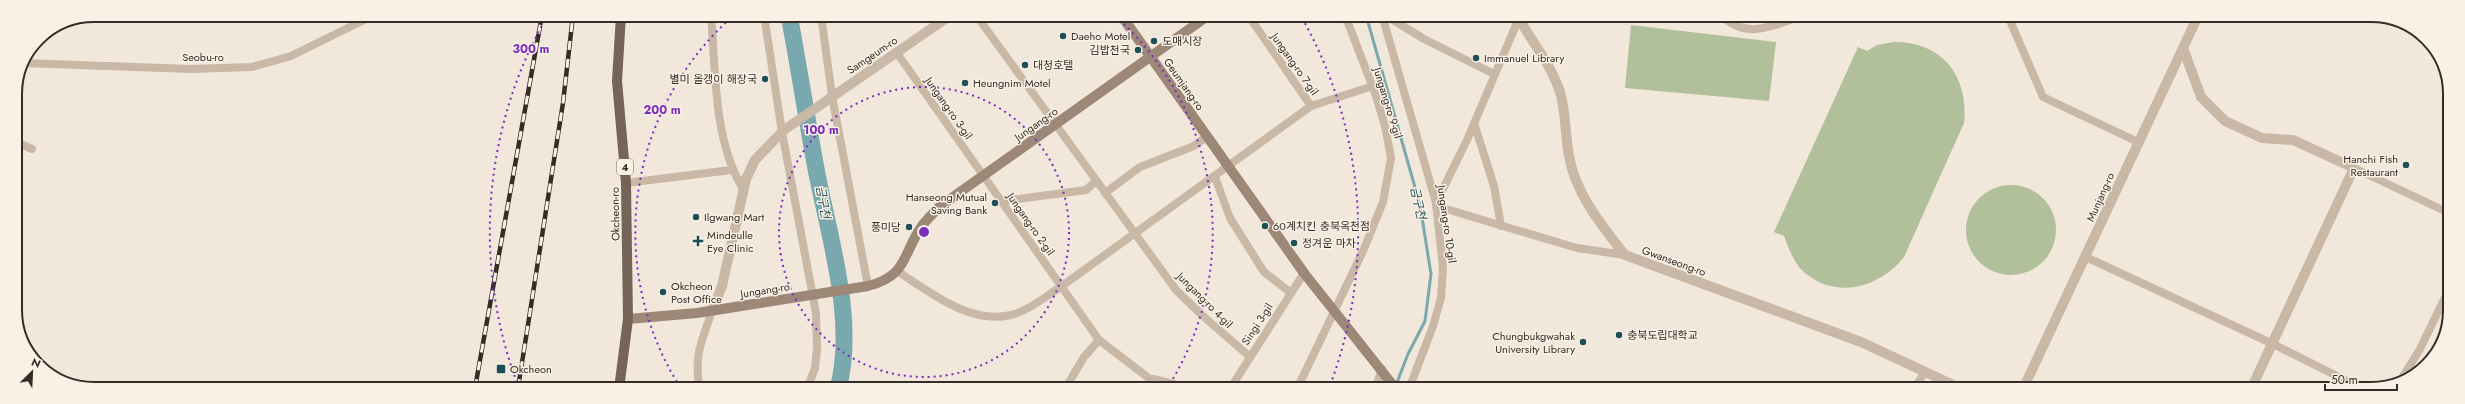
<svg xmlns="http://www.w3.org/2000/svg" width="2465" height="404" font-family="Jost,'Noto Sans KR',sans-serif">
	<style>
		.green { fill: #b1c09a }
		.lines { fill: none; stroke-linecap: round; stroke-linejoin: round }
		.stream { stroke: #79a9ae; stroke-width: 3 }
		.river { stroke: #79a9ae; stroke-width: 17 }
		.minor { stroke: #c9b8a6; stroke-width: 8 }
		.tertiary { stroke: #c9b8a6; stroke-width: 10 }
		.secondary { stroke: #9d8777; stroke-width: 10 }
		.primary { stroke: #776458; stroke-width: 10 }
		.rail-casing { stroke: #352c27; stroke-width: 4.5 }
		.rail { stroke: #f9f1e6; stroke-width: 3; stroke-dasharray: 9; stroke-linecap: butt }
		.ring { fill: none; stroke: #7b2cbf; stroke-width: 2; stroke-dasharray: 2 4 }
		.poi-dot { fill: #1c5056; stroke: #f9f1e6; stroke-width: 1.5 }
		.labels { text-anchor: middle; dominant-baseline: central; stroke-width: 3; stroke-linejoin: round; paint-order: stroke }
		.shield { fill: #f9f1e6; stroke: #706760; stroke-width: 1 }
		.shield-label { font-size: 10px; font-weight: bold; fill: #352c27 }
		.poi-label { font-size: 11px; fill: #352c27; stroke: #f9f1e6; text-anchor: start }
		.street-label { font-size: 11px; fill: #352c27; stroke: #f9f1e6 }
		.water-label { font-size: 12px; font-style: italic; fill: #1c5056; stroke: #f9f1e6 }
		.rim { fill: none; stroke: #352c27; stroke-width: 2 }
		.centre { fill: #7b2cbf; stroke: #f9f1e6; stroke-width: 2 }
		.ring-label { font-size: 12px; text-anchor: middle; font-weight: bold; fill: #7b2cbf; stroke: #f9f1e6; stroke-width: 3; stroke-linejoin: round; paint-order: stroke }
	</style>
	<rect width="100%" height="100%" fill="#f1e7da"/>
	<g class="green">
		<polygon points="1631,25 1776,42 1769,101 1625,88"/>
		<path d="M1893 42C1942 41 1969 76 1964 123L1904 257C1880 287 1838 300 1805 273 1794 264 1789 249 1784 236L1774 232 1858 47 1867 51 1877 45Z"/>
		<circle cx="2011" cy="230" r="45"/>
	</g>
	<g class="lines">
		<polyline class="stream" points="1366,15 1420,205 1431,274 1425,321 1408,354 1396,385"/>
		<path class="river" d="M789 15C799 68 807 121 817 174 830 240 856 322 838 389"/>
		<g class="minor">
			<path d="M711 15C716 72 713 139 743 189"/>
			<polyline points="764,15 782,132 816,313 817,349 815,368 807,389"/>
			<polyline points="821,15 832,96 868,286"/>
			<polyline points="976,15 1176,290 1203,316 1249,356"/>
			<polyline points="1193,15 1198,23"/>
			<polyline points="1248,15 1311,106"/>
			<polyline points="1382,15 1436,203 1443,268 1441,298 1433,326 1409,389"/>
			<polyline points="1385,15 1424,39 1494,74"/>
			<path d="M1721 15C1748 41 1772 25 1803 16"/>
			<polyline points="2008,16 2043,97 2138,142"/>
			<polyline points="897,53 1099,340 1163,389"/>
			<polyline points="21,63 191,69 252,67 291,56 374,15"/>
			<polyline points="1474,123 1494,186 1501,226"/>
			<polyline points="16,142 32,149"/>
			<polyline points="2354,168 2449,213"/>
			<polyline points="1215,177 1230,218 1264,272 1291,293"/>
			<polyline points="626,183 731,170"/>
			<polyline points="1105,193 1140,167 1194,146 1206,137"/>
			<polyline points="1002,201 1086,190 1096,181"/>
			<polyline points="1436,203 1467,140 1519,18"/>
			<polyline points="1436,206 1577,248 1625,255"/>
			<polyline points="2086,257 2273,344 2363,389"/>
			<path d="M897 271C930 292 970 325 1011 315 1030 310 1046 296 1062 286L1311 106 1373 86"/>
			<polyline points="1153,379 1194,389"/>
			<polyline points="2399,383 2420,349 2449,289"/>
			<path d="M700 389C693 357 702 340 712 311"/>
			<polyline points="1065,389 1084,357 1099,340"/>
			<polyline points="1230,389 1304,273"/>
			<polyline points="1297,389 1364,249 1383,202 1391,158 1385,126 1375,93 1345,15"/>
			<polyline points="1375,389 1382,369"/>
			<polyline points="1914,389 1925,372"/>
		</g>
		<g class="tertiary">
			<path d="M1517 15C1531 41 1551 64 1560 92 1566 112 1565 135 1569 156 1575 193 1602 226 1625 255L1861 342 1962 389"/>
			<polyline points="2183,48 2201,97 2225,121 2262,138 2293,140 2354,168 2251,389"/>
			<polyline points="712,311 722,286 746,179 755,160 784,130 951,15"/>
			<polyline points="2023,389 2198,16"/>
		</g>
		<g class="secondary">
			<polyline points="1121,15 1304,273 1396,389"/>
			<path d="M628 319 697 313 868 286C908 276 902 254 922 226 927 219 934 213 939 207L1209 15"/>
		</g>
		<polyline class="primary" points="619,389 628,319 626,183 617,81 621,15"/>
		<g class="rail-casing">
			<g id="rail">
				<polyline points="475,388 542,15"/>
				<polyline points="518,388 563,103 573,15"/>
			</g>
		</g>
		<use href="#rail" class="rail"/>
	</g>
	<g class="ring">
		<circle cx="924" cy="232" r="145"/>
		<path d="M680 387A289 289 0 0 1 733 16M1115 16A289 289 0 0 1 1168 387"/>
		<path d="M519 388A434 434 0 0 1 546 18M1302 18A434 434 0 0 1 1329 388"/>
	</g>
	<g class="poi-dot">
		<circle cx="1063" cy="36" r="4"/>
		<circle cx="1154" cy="41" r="4"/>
		<circle cx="1138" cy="50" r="4"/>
		<circle cx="1476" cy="58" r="4"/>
		<circle cx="1025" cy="65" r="4"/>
		<circle cx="765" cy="79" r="4"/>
		<circle cx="965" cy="83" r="4"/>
		<circle cx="2406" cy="165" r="4"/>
		<circle cx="995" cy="203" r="4"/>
		<circle cx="696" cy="217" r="4"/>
		<circle cx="1265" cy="226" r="4"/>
		<circle cx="909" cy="227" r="4"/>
		<path d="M696 235h4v4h4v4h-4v4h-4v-4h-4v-4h4z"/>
		<circle cx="1294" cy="243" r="4"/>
		<circle cx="663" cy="292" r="4"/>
		<circle cx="1619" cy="335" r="4"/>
		<circle cx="1583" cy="342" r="4"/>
		<rect x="496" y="364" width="10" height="10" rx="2"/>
	</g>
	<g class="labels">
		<rect class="shield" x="617" y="159" width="16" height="16" rx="3"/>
		<g class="shield-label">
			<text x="625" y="167">4</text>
		</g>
		<g class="poi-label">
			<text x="1071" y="36">Daeho Motel</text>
			<text x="1162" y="41">도매시장</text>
			<text x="1130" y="50" text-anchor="end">김밥천국</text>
			<text x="1484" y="58">Immanuel Library</text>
			<text x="1033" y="65">대청호텔</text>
			<text x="757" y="79" text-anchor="end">별미 올갱이 해장국</text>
			<text x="973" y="83">Heungnim Motel</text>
			<text x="2398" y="159" text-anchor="end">Hanchi Fish<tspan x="2398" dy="13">Restaurant</tspan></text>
			<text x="987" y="197" text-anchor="end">Hanseong Mutual<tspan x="987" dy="13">Saving Bank</tspan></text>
			<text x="704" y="217">Ilgwang Mart</text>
			<text x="1273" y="226">60계치킨 충북옥천점</text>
			<text x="901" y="227" text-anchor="end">풍미당</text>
			<text x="707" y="235">Mindeulle<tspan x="707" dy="13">Eye Clinic</tspan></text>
			<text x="1302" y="243">정겨운 마차</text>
			<text x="671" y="286">Okcheon<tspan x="671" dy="13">Post Office</tspan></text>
			<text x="1627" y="335">충북도립대학교</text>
			<text x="1575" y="336" text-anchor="end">Chungbukgwahak<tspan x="1575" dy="13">University Library</tspan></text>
			<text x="510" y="369">Okcheon</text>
		</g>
		<g class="street-label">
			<text transform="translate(872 55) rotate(-34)">Samgeum-ro</text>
			<text x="203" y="57">Seobu-ro</text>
			<text transform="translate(1295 64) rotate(55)">Jungang-ro 7-gil</text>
			<text transform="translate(1184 84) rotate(55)">Geumjang-ro</text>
			<text transform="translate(1388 103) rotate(73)">Jungang-ro 9-gil</text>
			<text transform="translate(949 108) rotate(55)">Jungang-ro 3-gil</text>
			<text transform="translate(1036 124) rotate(-35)">Jungang-ro</text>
			<text transform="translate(2100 197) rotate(-66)">Munjang-ro</text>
			<text transform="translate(615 214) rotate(-91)">Okcheon-ro</text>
			<text transform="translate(1031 224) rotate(55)">Jungang-ro 2-gil</text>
			<text transform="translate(1447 224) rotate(82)">Jungang-ro 10-gil</text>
			<text transform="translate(1674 261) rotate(20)">Gwanseong-ro</text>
			<text transform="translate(765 290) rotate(-9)">Jungang-ro</text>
			<text transform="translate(1205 300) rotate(45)">Jungang-ro 4-gil</text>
			<text transform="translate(1257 324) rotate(-57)">Singi 3-gil</text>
		</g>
		<g class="water-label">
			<text transform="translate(823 202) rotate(80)">금구천</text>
			<text transform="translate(1418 203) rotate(77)">금구천</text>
		</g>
	</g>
	<path d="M0 0H2465V404H0ZM94 22H2371A72 72 0 0 1 2443 94V310A72 72 0 0 1 2371 382H94A72 72 0 0 1 22 310V94A72 72 0 0 1 94 22Z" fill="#f9f1e6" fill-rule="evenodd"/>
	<path class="rim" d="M94 22H2371A72 72 0 0 1 2443 94V310A72 72 0 0 1 2371 382H94A72 72 0 0 1 22 310V94A72 72 0 0 1 94 22Z"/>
	<circle cx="924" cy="232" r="6" class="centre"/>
	<g class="ring-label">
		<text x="531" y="53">300 m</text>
		<text x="662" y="114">200 m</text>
		<text x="821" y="134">100 m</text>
	</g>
	<g transform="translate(32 372) rotate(24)" stroke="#f9f1e6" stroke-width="3" paint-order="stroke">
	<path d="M0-3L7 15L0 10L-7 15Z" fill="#352c27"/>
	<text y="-6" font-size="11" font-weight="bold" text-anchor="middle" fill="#352c27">N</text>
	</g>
	<path d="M2325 384v6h72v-6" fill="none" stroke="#352c27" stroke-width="2"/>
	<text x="2331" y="384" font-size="12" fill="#352c27" stroke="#f9f1e6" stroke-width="3" paint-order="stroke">50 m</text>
</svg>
